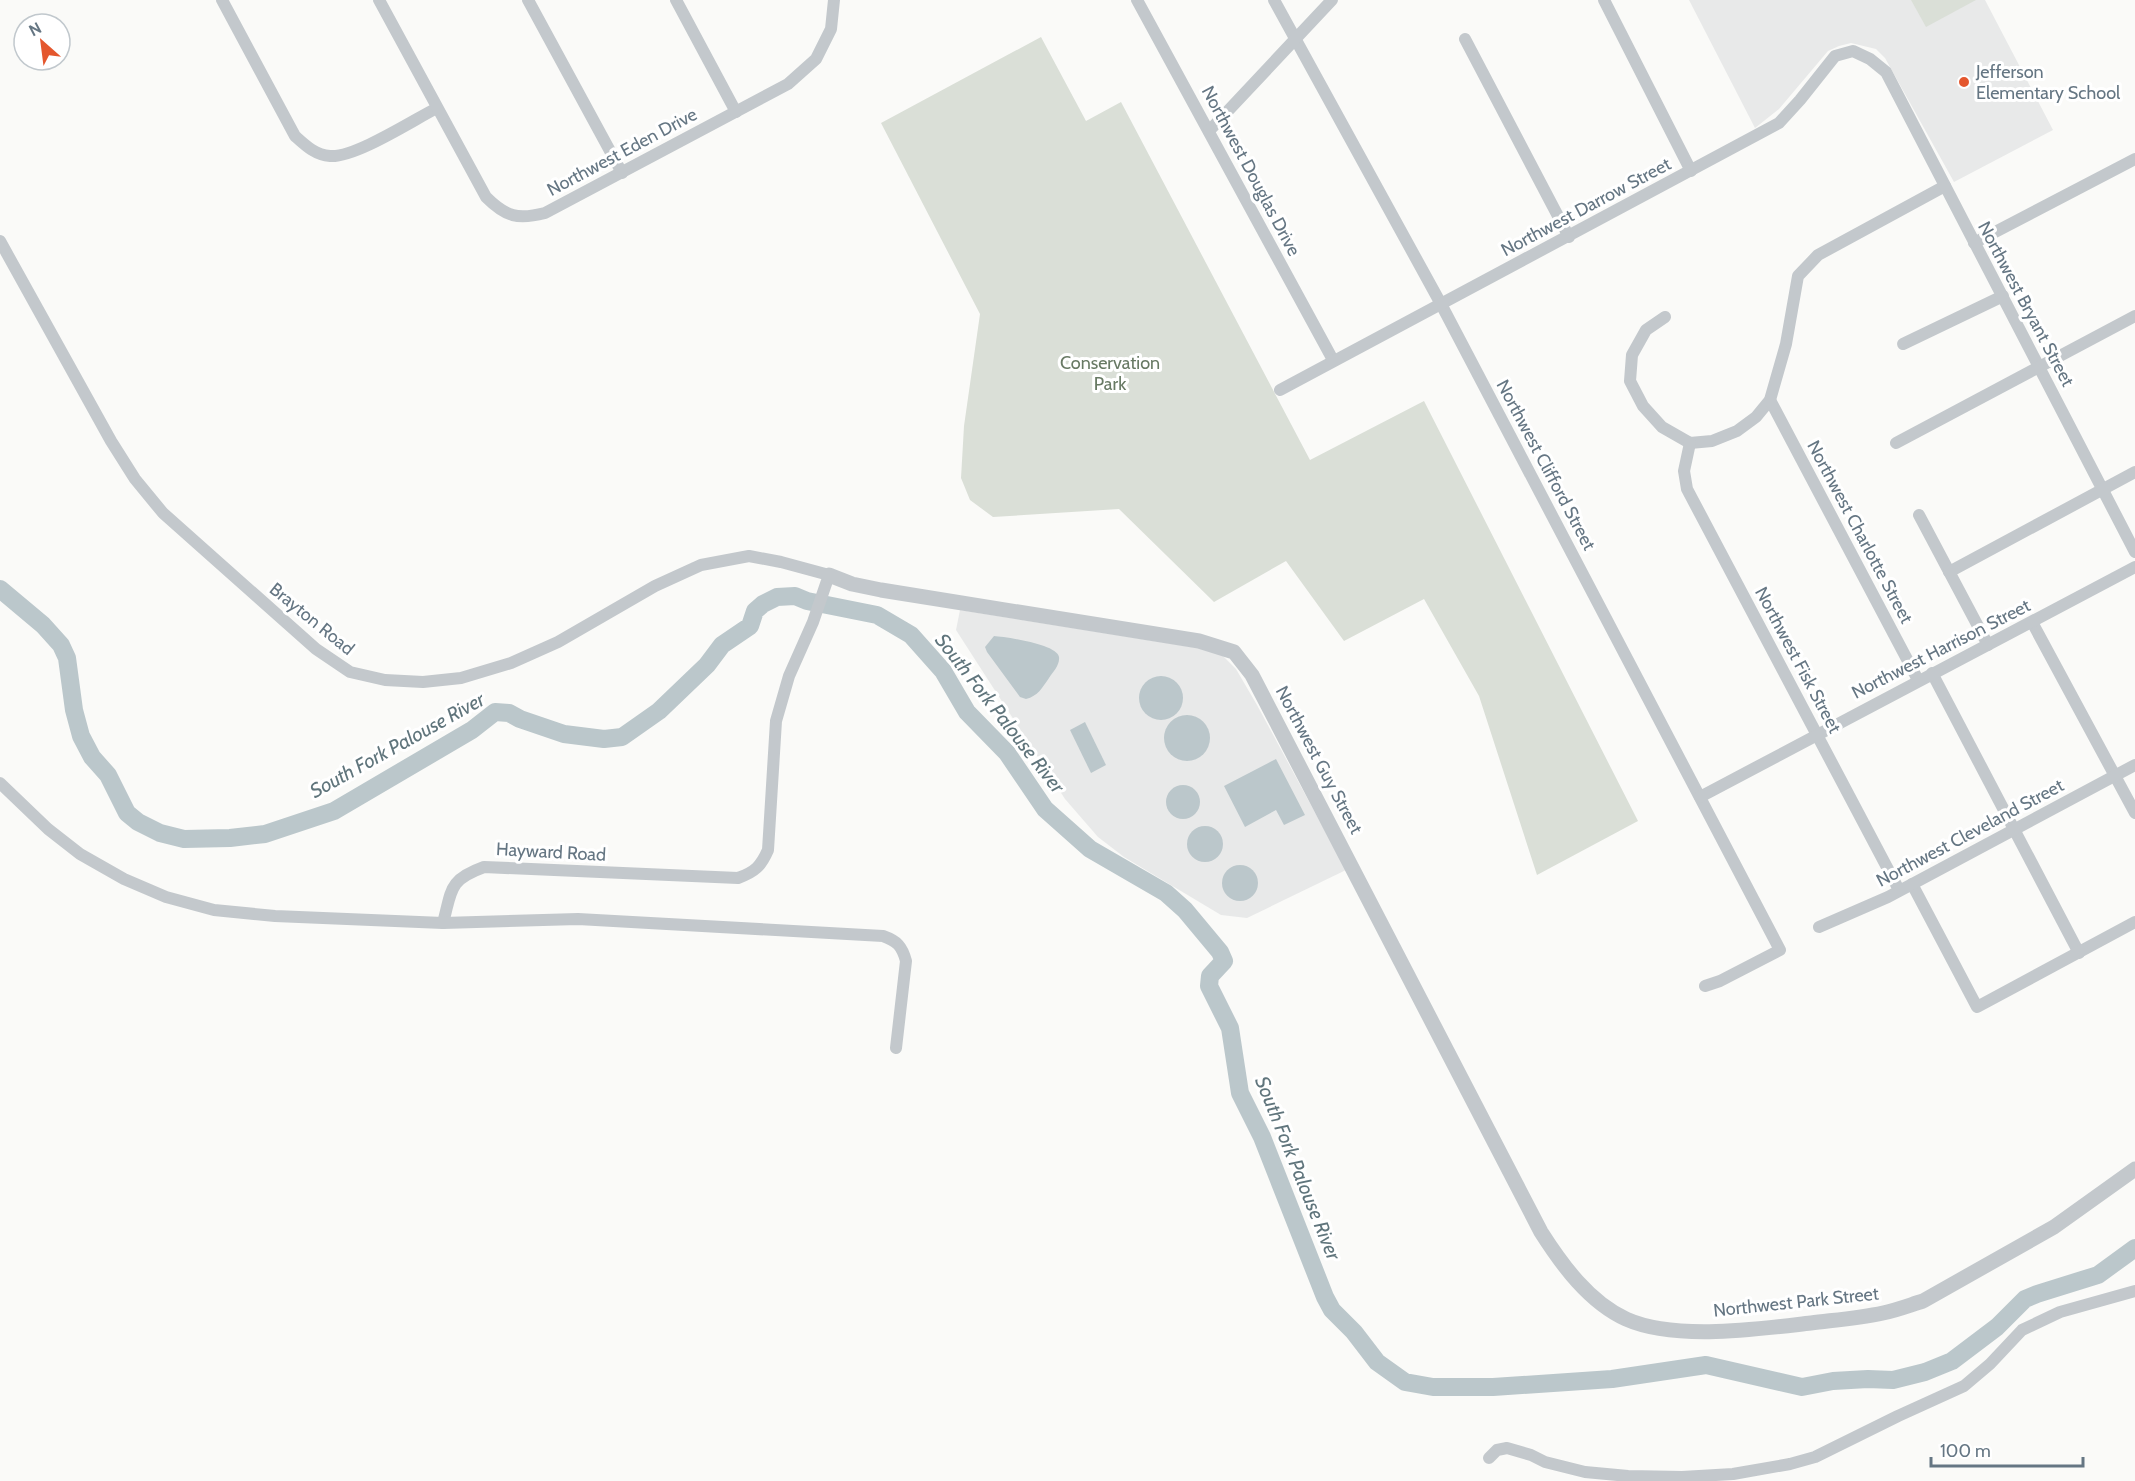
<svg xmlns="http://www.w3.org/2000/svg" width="2135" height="1481" font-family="Cabin,sans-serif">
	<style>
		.built { fill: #e8e9e9 }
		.green { fill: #dadfd7 }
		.water { fill: #bbc7cb }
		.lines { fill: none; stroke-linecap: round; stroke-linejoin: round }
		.river { stroke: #bbc7cb; stroke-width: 18 }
		.minor { stroke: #c3c8cc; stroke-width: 12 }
		.tertiary { stroke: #c3c8cc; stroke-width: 15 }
		.poi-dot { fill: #e4572e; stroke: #fff; stroke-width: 2 }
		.labels { text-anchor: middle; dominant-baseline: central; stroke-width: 6; stroke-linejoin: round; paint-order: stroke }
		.poi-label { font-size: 18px; fill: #657683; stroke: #fff; text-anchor: start }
		.street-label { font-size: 18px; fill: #657683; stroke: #fff }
		.park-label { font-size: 18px; fill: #687a64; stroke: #fff }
		.water-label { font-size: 20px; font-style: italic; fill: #60757c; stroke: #fff }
	</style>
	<rect width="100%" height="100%" fill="#fafaf8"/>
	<g class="built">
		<polygon points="1689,0 1985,0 2053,130 1954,182 1885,58 1876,49 1851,43 1839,46 1828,51 1779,109 1755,128"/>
		<polygon points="960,610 1204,649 1223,656 1236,669 1257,705 1346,870 1247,918 1221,915 1124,857 1098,837 1065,799 956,630"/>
	</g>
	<g class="green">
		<polygon points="1911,0 1976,0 1926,27"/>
		<polygon points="1041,37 1086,121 1121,102 1310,460 1424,401 1638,821 1537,875 1479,696 1424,599 1344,641 1286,561 1214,602 1119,509 993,517 970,500 961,478 964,426 980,314 881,123"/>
	</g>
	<g class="water">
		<path d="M994 636C1006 637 1057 644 1059 657 1060 665 1053 672 1049 678 1042 688 1038 696 1026 699L1020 697 987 652 985 647Z"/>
		<circle cx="1161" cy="698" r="22"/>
		<circle cx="1187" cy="738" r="23"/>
		<polygon points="1085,722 1106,765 1091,773 1070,730"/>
		<polygon points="1276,759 1305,815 1284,825 1276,810 1245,827 1224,786"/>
		<circle cx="1183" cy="802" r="17"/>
		<circle cx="1205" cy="844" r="18"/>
		<circle cx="1240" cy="883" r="18"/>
	</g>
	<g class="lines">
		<polyline class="river" points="0,589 43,625 61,645 67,658 74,710 81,736 92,757 108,775 127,813 138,822 160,833 184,839 230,838 265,834 334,811 472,730 495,712 509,713 520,719 564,734 604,739 622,737 659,711 707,665 722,645 750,626 755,611 763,604 777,597 795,596 807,601 877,615 911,635 943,671 967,712 1007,753 1045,809 1090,849 1166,893 1185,910 1220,952 1224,961 1210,976 1209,986 1230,1028 1240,1093 1262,1137 1325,1297 1332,1310 1354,1332 1377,1362 1405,1382 1433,1387 1493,1387 1612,1379 1706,1365 1802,1387 1833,1381 1868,1379 1893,1380 1925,1372 1952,1361 1997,1327 2025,1299 2037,1294 2098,1275 2135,1248"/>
		<g class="minor">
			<path d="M222 0 295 136C305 145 315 155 330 156 355 158 413 120 437 108"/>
			<path d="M379 0 486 197C506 217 518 220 545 213L788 84 816 59 831 29 834 0"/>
			<polyline points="528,0 622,173"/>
			<polyline points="676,0 736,112"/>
			<polyline points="1137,0 1333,360"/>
			<polyline points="1274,0 1441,304 1780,950 1720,981 1705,986"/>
			<polyline points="1604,0 1691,171"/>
			<polyline points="1465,39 1569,237"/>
			<polyline points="1209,131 1332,0"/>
			<path d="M0 241 111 441 135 479 163 513 316 649 350 672 385 680 423 682 461 678 511 663 558 642 655 586 701 565 749 556 781 562 829 575 813 622 789 676 776 721 768 850C761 866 755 872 738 878L484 867C448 880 452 890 443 923"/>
			<polyline points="1974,243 2135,159"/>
			<polyline points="1665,317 1646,330 1632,355 1630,381 1643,406 1662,427 1690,443 1712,441 1737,431 1756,417 1770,400 1786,344 1798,276 1818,255 1945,186"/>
			<polyline points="1903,344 2003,296"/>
			<polyline points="1280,390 1779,123 1800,100 1835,56 1853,51 1870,59 1886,72 2135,552"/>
			<polyline points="1770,400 1918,680"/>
			<polyline points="1690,443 1684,471 1687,489 1899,890"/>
			<polyline points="1896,443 2135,316"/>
			<polyline points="1919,515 1988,645"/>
			<polyline points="1949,572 2135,472"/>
			<polyline points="2032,622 2135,813"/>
			<polyline points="1932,673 2079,953"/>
			<path d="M0 783 48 829 80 854 124 879 166 897 214 910 275 916 443 923 578 919 883 936C897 941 902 946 906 961L896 1048"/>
			<polyline points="1700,797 2135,567"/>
			<polyline points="1912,884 1977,1007 2135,922"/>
			<polyline points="1819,927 1888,897 2135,765"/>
			<polyline points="1489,1458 1497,1450 1507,1448 1531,1455 1545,1462 1585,1472 1628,1476 1682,1477 1733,1474 1790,1464 1815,1457 1898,1416 1964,1386 1990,1364 2022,1330 2060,1312 2135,1291"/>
		</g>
		<path class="tertiary" d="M829 575 852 584 881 590 1199 641 1234 652 1252 675 1541 1232C1562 1265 1589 1302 1626 1319 1675 1341 1758 1329 1811 1323 1835 1320 1860 1318 1883 1313 1897 1310 1910 1305 1923 1301L2054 1227 2135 1169"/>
	</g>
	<circle class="poi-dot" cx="1964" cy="82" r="6"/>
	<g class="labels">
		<g class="poi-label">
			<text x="1976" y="72">Jefferson<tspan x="1976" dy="21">Elementary School</tspan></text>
		</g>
		<g class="street-label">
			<text transform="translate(622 152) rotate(-28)">Northwest Eden Drive</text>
			<text transform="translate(1251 171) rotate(62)">Northwest Douglas Drive</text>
			<text transform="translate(1586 207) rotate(-28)">Northwest Darrow Street</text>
			<text transform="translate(2026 304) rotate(62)">Northwest Bryant Street</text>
			<text transform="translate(1546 465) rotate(62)">Northwest Clifford Street</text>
			<text transform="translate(1860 532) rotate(62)">Northwest Charlotte Street</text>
			<text transform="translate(312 619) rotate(39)">Brayton Road</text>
			<text transform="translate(1941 649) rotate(-27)">Northwest Harrison Street</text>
			<text transform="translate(1798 660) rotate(62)">Northwest Fisk Street</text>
			<text transform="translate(1319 760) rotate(62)">Northwest Guy Street</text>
			<text transform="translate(1970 833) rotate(-28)">Northwest Cleveland Street</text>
			<text transform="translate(551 852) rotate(3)">Hayward Road</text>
			<text transform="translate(1796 1302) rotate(-6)">Northwest Park Street</text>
		</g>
		<g class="park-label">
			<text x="1110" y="363">Conservation<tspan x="1110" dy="21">Park</tspan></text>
		</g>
		<g class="water-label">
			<text transform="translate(1000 713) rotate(52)">South Fork Palouse River</text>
			<text transform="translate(397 745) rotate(-29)">South Fork Palouse River</text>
			<text transform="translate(1298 1168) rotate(68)">South Fork Palouse River</text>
		</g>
	</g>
	<g transform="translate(42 42) rotate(332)"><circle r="28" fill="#ffffff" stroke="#c1c8cd" stroke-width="1.5"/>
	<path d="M0-4.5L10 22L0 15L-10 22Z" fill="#e4572e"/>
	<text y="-9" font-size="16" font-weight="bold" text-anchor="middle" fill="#657683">N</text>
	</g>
	<path d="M1931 1457v9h152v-9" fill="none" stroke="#657683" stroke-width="3"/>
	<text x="1940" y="1457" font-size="18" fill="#657683" stroke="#ffffff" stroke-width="4.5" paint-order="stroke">100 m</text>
</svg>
